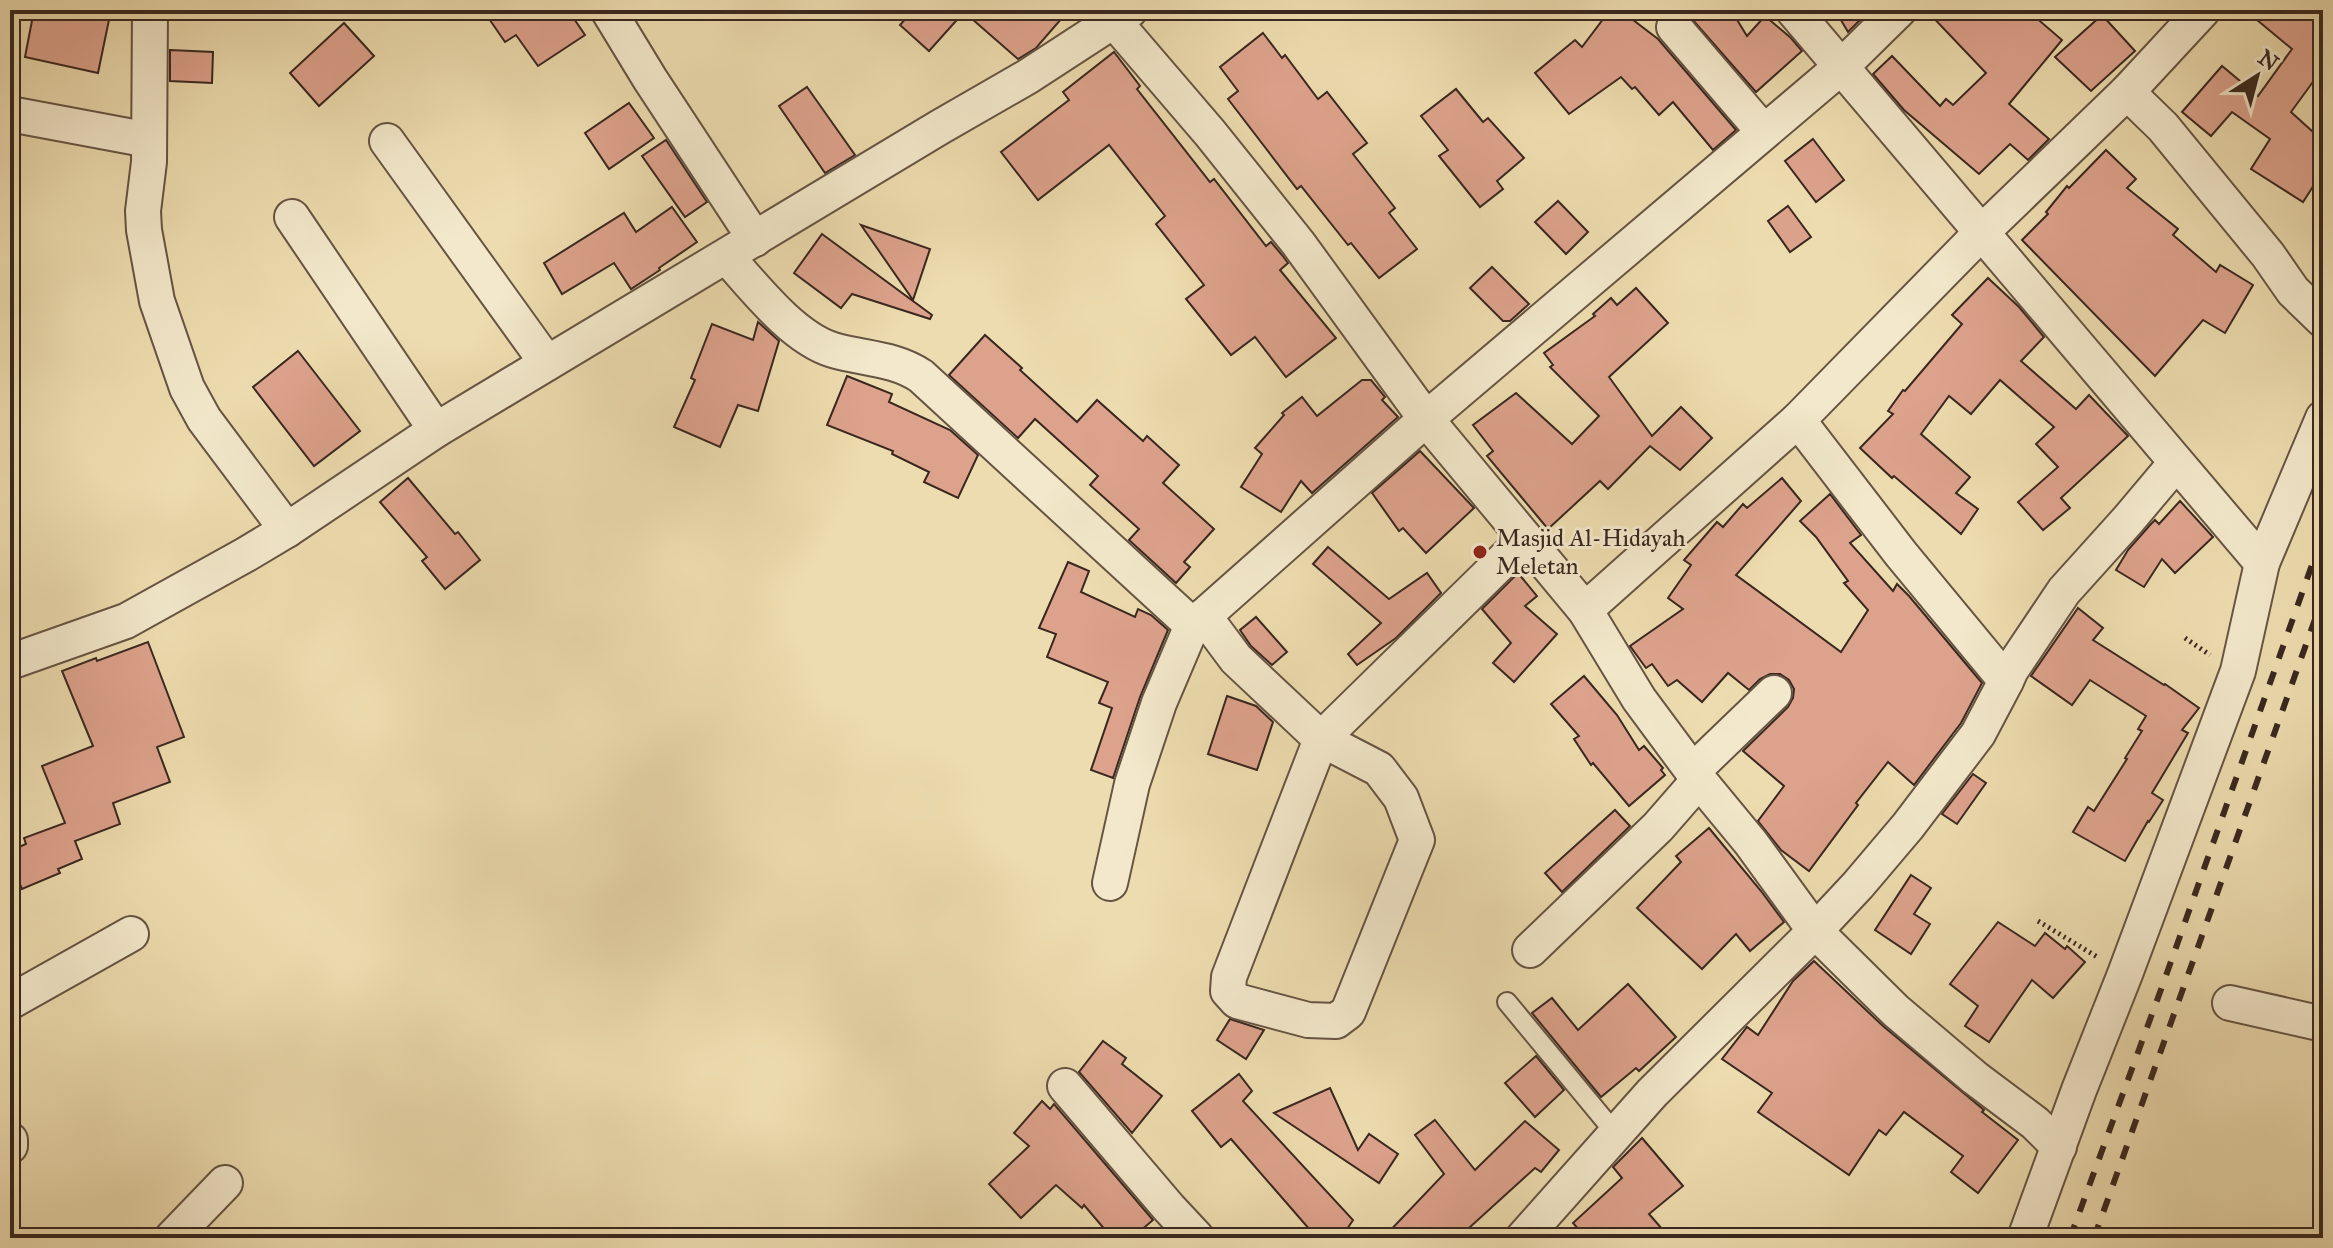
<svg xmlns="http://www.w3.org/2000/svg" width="2333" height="1248" font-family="'IM FELL Great Primer',serif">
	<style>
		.building { fill: #dda28c; stroke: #39271f; stroke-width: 2 }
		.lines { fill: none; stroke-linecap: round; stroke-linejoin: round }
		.lane-casing { stroke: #665443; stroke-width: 22 }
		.street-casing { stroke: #665443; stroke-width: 38 }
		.path { stroke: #39271f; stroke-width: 5; stroke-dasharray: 2 4; stroke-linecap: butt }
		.lane { stroke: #f3e8cb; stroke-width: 18 }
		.street { stroke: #f3e8cb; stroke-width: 34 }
		.rail { stroke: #39271f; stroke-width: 6; stroke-dasharray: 14 14; stroke-linecap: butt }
		.poi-dot { fill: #8f2418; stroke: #f3e8cb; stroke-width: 3 }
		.labels { text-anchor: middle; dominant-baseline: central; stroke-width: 6; stroke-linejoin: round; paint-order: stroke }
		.poi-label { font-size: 24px; fill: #39271f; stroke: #f3e8cb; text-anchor: start }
	</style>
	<rect width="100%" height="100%" fill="#eddcaf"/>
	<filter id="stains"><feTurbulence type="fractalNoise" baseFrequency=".0025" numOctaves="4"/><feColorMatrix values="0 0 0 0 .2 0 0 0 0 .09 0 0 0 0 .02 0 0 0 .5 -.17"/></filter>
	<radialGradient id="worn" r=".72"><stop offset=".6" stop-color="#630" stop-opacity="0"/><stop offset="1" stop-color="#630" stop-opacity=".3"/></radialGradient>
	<g class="building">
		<polygon points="34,10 111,10 98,73 25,57"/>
		<polygon points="483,10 568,10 585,35 538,66 516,35 505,42"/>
		<polygon points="913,10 1069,10 1036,48 1018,59 964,12 929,51 900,25"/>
		<polygon points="1610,10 1620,10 1658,39 1736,130 1713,150 1673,102 1659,115 1635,87 1632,89 1621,77 1569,114 1535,73 1575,40 1582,47"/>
		<polygon points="1684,10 1731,10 1747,36 1765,16 1791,38 1802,51 1756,92"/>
		<polygon points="1835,10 1870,10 1848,32"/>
		<polygon points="1926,10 2027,10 2062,40 2009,104 2049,139 2028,160 2010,144 1979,174 1904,110 1873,74 1892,56 1940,106 1946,99 1953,105 1986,73"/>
		<polygon points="2245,10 2300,10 2323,29 2323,68 2291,112 2323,141 2323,171 2303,202 2251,169 2270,139 2232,112 2211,136 2182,112 2222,66 2258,96 2292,49"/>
		<polygon points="2102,15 2135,51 2091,91 2055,57"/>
		<polygon points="344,23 374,56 319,106 290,73"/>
		<polygon points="1263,33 1282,58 1285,55 1318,99 1327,92 1367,143 1353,154 1395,208 1389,213 1417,249 1379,278 1351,243 1348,245 1301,186 1297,189 1228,99 1238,91 1220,67"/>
		<polygon points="170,50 213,52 212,83 170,81"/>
		<polygon points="1114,52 1140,86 1137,89 1210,182 1214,179 1266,246 1271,242 1282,255 1288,263 1280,270 1336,338 1286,377 1255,337 1231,355 1186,299 1204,285 1156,224 1165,216 1109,145 1038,200 1001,152 1069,100 1063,92"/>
		<polygon points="807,87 855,155 825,173 779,106"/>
		<polygon points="1456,89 1483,122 1488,118 1524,158 1497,181 1503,189 1480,207 1439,156 1448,150 1421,116"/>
		<polygon points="629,103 654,138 609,169 585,133"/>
		<polygon points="1813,139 1844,180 1816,202 1785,161"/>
		<polygon points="666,140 707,202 685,217 642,156"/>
		<polygon points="2106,150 2136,179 2127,188 2178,229 2173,235 2216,272 2220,265 2253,285 2225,333 2203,320 2155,376 2022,240 2048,214 2046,212 2067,186 2069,188"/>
		<polygon points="1558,201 1588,232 1566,254 1535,222"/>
		<polygon points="1788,206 1811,237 1790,252 1768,221"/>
		<polygon points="672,207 697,242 659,268 660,270 631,289 614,263 562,294 544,263 624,213 636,232"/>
		<polygon points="861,225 930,249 913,300"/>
		<polygon points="822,234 932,315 930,319 852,294 841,308 794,273"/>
		<polygon points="1492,267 1529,304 1510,321 1503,321 1470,288"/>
		<polygon points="1988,278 2019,307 2044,337 2021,361 2076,409 2089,395 2128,436 2061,498 2070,508 2043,530 2018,502 2058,467 2036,444 2054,427 2000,380 1971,414 1949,396 1921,434 1970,477 1956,493 1978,509 1961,534 1894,476 1892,478 1860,448 1893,414 1888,411 1903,390 1905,391 1962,324 1952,315"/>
		<polygon points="1636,288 1668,323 1609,377 1652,436 1681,407 1712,438 1680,470 1650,446 1608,489 1600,481 1548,529 1487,456 1493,451 1473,425 1516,393 1572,444 1599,416 1550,367 1553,365 1544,353 1595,316 1593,314 1611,298 1617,305"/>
		<polygon points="758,322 779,341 758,411 738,405 720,447 674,427 695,380 691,378 712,324 753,340"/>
		<polygon points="985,335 1022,368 1020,370 1077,422 1097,400 1143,441 1147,436 1179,465 1163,483 1214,529 1184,562 1190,567 1176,583 1129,540 1139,529 1090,485 1098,476 1035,419 1018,438 949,375"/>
		<polygon points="298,351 360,431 314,466 253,387"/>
		<polygon points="847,376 892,394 889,402 950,430 978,455 958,498 924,482 929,472 892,454 893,451 827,425"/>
		<polygon points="1362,380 1371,380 1385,397 1382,400 1398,417 1312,493 1301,481 1281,512 1241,487 1262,454 1255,448 1284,415 1282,413 1302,397 1317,416"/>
		<polygon points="1420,451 1474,508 1426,553 1403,528 1399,531 1372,493"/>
		<polygon points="408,478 455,534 458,532 480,560 445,589 422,561 427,557 380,502"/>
		<polygon points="1782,478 1801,501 1736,575 1841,652 1868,610 1844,583 1848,581 1816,537 1800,521 1830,494 1861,535 1850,543 1893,591 1897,584 1909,596 1982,683 1961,723 1914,785 1888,762 1856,803 1858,805 1809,871 1781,850 1758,821 1784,786 1743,751 1788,707 1793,698 1794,689 1789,680 1780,674 1770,674 1760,679 1749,690 1728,673 1702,702 1677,680 1668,686 1652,664 1646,668 1630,646 1683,609 1668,598 1691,565 1684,560 1717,522 1723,527 1743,504 1747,508"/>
		<polygon points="2180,501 2213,537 2175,573 2162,559 2144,587 2116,570 2128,550 2150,525 2155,520 2159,524"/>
		<polygon points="1328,547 1389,599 1427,573 1441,593 1396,638 1357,665 1348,654 1381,623 1313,564"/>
		<polygon points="1068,562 1089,571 1081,592 1135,617 1138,609 1151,615 1168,630 1140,697 1113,778 1091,770 1112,708 1099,703 1108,682 1047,657 1056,634 1039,628"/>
		<polygon points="1518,573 1537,596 1525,606 1557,634 1514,682 1493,663 1511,643 1482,609"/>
		<polygon points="2078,608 2103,628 2093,640 2164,685 2165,684 2199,708 2182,730 2188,733 2152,793 2163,800 2149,822 2148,821 2125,861 2073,832 2088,807 2094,811 2127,759 2125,758 2142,731 2138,729 2146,716 2090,680 2072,705 2031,676"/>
		<polygon points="1256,617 1287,652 1272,665 1251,646 1240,630"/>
		<polygon points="148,642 184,737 157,747 170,782 113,803 120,824 75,841 82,859 58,869 60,873 22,889 10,859 10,851 26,844 24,838 65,823 42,766 93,746 62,671 96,658 97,661"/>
		<polygon points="1584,676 1617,715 1639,750 1644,746 1663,768 1661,770 1665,775 1629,806 1593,763 1591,765 1574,739 1579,736 1551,704"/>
		<polygon points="1227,696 1256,706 1273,722 1257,770 1208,754"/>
		<polygon points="1973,774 1986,783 1957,824 1942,814"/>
		<polygon points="1615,810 1630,826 1562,892 1545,873"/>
		<polygon points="1709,828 1761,891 1784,922 1750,951 1736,934 1702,969 1637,908 1681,862 1676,856"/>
		<polygon points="1911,875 1931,888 1914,914 1930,924 1911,954 1875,930"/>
		<polygon points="1998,922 2035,946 2045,933 2065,949 2067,946 2085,962 2053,998 2032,980 1989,1042 1965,1026 1978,1006 1950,984"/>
		<polygon points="1814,961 1883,1026 1984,1110 1982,1112 2018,1140 1978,1193 1951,1172 1963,1156 1904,1112 1886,1135 1879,1130 1849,1175 1758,1112 1772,1093 1722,1059 1747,1027 1758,1035 1793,981"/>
		<polygon points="1628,984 1676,1037 1639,1071 1636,1068 1601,1097 1532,1013 1552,998 1578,1030"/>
		<polygon points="1230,1019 1264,1030 1246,1059 1217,1040"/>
		<polygon points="1103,1041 1126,1058 1122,1064 1162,1096 1132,1133 1079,1072"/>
		<polygon points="1536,1056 1564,1090 1535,1117 1505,1083"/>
		<polygon points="1239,1074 1252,1091 1243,1101 1353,1220 1341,1238 1317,1238 1231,1139 1221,1147 1192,1111"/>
		<polygon points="1330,1088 1358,1150 1369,1134 1398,1154 1379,1183 1274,1113"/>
		<polygon points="1042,1101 1050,1109 1054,1104 1153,1220 1132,1238 1112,1238 1084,1205 1082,1208 1056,1185 1021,1218 989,1184 1029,1146 1014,1133"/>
		<polygon points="1435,1120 1475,1170 1525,1121 1559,1150 1541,1172 1535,1168 1458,1238 1383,1238 1444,1174 1415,1135"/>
		<polygon points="1642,1138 1683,1186 1649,1214 1670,1238 1586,1238 1573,1223 1622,1178 1613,1167"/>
	</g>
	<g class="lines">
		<g class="lane-casing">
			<polyline id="lane" points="1507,1002 1616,1134"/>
		</g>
		<g class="street-casing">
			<g id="street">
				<polyline points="150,10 149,162 143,211 144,230 157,301 187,388 204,419 287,530"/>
				<polyline points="608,10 650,79 755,239"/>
				<polyline points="1101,10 1114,21 1210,133 1298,243 1426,419 1585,610 1639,699 1699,780 1751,843 1815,931 1896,1011 1975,1078 2035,1123 2059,1147"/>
				<polyline points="1793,10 2262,563"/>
				<polyline points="1674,27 1763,131"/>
				<polyline points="2127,92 2163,127 2268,255 2293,291 2323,320"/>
				<polyline points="10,114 149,140"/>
				<polyline points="387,141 547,363"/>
				<polyline points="292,217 436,430"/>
				<path d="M727 257C754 287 793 338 833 350 864 359 894 358 921 376L1182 616 1193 623"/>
				<polyline points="1798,420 1901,554 2006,681 2011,670 2064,591 2128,520 2176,463"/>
				<polyline points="1585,610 1798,420 1982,232 2127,92 2203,10"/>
				<polyline points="1204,616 1236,659 1321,739 1525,539"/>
				<polyline points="10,662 126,621 245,555 287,530 436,430 940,127 1027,77 1130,10"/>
				<polygon points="1321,739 1379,769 1401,798 1417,840 1348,1012 1336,1021 1308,1020 1237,1001 1228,991 1229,977"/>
				<polyline points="1693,771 1774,693"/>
				<polyline points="1110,883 1132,784 1159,703 1193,623 1204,616 1426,419 1841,67 1899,10"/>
				<polyline points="1530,950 1658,827 1699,780"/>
				<polyline points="10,1002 131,934"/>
				<polyline points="2230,1003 2323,1024"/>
				<polyline points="1065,1086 1169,1208 1197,1238"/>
				<polyline points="10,1140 10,1146"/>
				<polyline points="172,1238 225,1183"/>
				<polyline points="1523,1238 1652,1093 1815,931 1858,885 1908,826 1978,734 2006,681"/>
				<polyline points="2025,1238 2079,1090 2125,974 2238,671 2262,563 2323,418"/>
			</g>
		</g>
		<g class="path">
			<polyline points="2185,638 2210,655"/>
			<polyline points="2038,921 2099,958"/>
		</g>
		<use href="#lane" class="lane"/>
		<use href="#street" class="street"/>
		<g class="rail">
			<polyline points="2070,1238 2163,984 2323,534"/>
			<polyline points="2094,1238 2323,597"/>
		</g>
	</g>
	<circle class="poi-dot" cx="1480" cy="552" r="8"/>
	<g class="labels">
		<g class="poi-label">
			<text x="1496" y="538">Masjid Al-Hidayah<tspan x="1496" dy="28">Meletan</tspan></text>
		</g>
	</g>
	<rect width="2333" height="1248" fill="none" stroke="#eddcaf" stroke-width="40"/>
	<rect x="12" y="12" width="2309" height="1224" fill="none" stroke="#39271f" stroke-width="4"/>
	<rect x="20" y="20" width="2293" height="1208" fill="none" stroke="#39271f" stroke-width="2"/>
	<g transform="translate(2257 76) rotate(36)" stroke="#f3e8cb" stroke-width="6" paint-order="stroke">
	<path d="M0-6L14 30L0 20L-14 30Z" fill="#39271f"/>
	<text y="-12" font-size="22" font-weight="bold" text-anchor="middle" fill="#39271f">N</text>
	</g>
	<rect width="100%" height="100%" filter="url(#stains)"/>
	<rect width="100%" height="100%" fill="url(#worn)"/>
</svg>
